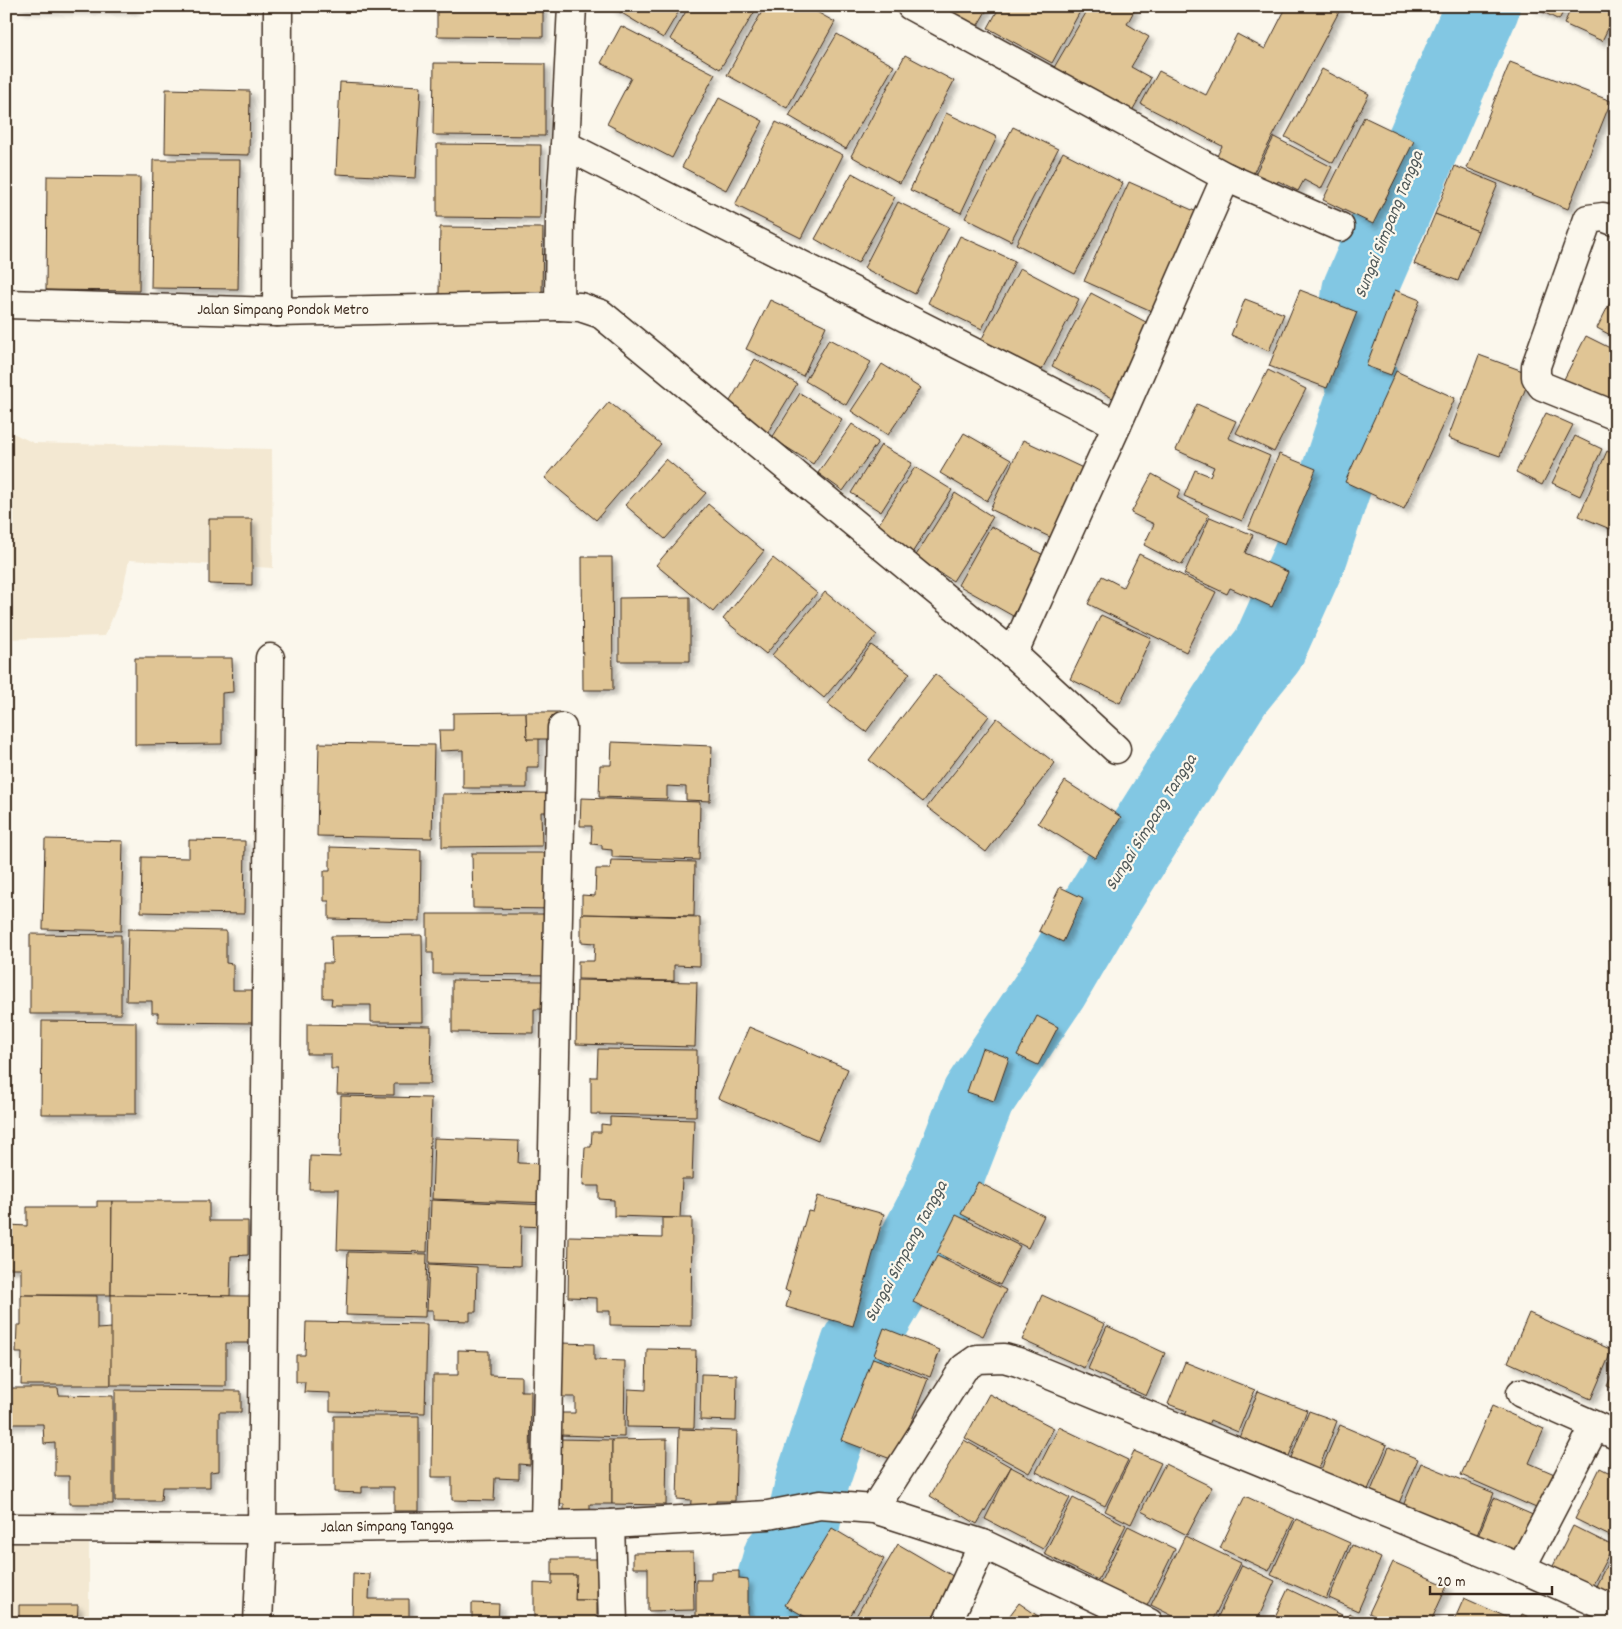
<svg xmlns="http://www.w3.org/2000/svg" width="1622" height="1629" font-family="Dekko,sans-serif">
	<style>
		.built { fill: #f3e8d2 }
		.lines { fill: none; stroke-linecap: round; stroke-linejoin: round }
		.river { stroke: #82c7e3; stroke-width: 74 }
		.building { fill: #e0c595; stroke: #3b2a1e; filter: url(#shadow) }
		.minor-casing { stroke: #3b2a1e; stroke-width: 31 }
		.minor { stroke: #fbf7ec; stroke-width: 28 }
		.labels { text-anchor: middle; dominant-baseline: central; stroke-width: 4.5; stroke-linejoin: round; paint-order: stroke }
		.street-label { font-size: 16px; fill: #3b2a1e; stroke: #fbf7ec }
		.water-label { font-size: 18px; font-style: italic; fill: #505959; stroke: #fbf7ec }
	</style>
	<defs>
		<filter id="shadow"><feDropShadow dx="4.5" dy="4.5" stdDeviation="2.5" flood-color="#0004"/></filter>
	</defs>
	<rect width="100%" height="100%" fill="#fbf7ec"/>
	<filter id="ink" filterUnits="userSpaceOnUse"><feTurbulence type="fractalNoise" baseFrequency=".02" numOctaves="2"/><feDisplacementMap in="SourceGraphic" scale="10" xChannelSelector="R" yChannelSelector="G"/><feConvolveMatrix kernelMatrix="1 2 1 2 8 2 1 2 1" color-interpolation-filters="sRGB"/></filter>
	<g filter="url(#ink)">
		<g class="built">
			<polygon points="6,430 34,443 272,449 273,568 129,560 122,594 105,636 6,639"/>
			<polygon points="6,1538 89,1540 89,1623 6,1623"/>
		</g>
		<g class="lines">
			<polyline class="river" points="762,1623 780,1557 801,1533 813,1479 858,1345 898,1277 938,1200 978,1097 1052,987 1106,895 1235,691 1268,650 1312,552 1364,396 1353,341 1359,291 1483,6"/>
		</g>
		<g class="building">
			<polygon points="20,6 134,6 134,9 20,8"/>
			<polygon points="437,6 543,6 543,37 437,36"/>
			<polygon points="610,6 682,6 663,38"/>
			<polygon points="689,6 758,6 720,69 670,39"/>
			<polygon points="765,6 806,6 835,22 787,108 727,75"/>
			<polygon points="937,6 989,6 975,30"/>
			<polygon points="1000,6 1083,6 1052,63 988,28"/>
			<polygon points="1090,6 1130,6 1135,9 1127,24 1149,37 1131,67 1151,78 1129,116 1052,71"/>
			<polygon points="1287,6 1342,6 1248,183 1213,164 1222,146 1141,104 1159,71 1206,95 1237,34 1265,49"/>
			<polygon points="1531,6 1566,6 1559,20"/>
			<polygon points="1572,6 1616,6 1616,12 1602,41 1564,24"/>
			<polygon points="621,26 715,74 672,158 607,124 631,78 601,63"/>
			<polygon points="837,34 894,66 846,149 789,116"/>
			<polygon points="905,55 954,81 900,183 851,156"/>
			<polygon points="1510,62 1611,101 1568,209 1467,168"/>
			<polygon points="434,63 545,64 545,136 433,135"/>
			<polygon points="1322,69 1369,94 1333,163 1285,137"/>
			<polygon points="340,82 421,86 416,178 336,174"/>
			<polygon points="166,89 250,91 249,155 165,153"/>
			<polygon points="719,98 763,121 726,190 682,167"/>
			<polygon points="946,113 997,137 961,213 910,190"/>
			<polygon points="1364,117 1414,141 1373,224 1323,200"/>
			<polygon points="776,122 843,155 801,238 735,205"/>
			<polygon points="1013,127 1058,149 1011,241 965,218"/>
			<polygon points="1274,137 1332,167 1321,189 1304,180 1298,191 1278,181 1272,193 1251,182"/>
			<polygon points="437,144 541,145 540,218 437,217"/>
			<polygon points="1063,152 1123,183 1075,274 1016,244"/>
			<polygon points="153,160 240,160 238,289 151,288"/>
			<polygon points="1455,166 1498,184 1478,231 1435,214"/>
			<polygon points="852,173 895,197 858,263 815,239"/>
			<polygon points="47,176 140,177 139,291 46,290"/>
			<polygon points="1129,182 1199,213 1154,312 1084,281"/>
			<polygon points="898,202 949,227 915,294 864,268"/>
			<polygon points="1435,214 1478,231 1458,281 1414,264"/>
			<polygon points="440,227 543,228 542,295 439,294"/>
			<polygon points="960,236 1015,261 982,329 928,303"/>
			<polygon points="1020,268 1079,299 1040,373 980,342"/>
			<polygon points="1300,290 1357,312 1327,388 1269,366"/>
			<polygon points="1395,290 1420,300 1391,375 1366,366"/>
			<polygon points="1616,291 1616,338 1597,328"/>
			<polygon points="1091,293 1161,330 1122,403 1052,366"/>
			<polygon points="1245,299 1284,314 1269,351 1231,335"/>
			<polygon points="770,300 826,326 803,376 746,349"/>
			<polygon points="1586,336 1616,351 1616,412 1560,387"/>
			<polygon points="829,339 871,362 846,405 805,381"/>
			<polygon points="1479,355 1531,374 1500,456 1448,438"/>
			<polygon points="755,359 797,384 766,435 724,411"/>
			<polygon points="882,364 920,388 888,435 851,411"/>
			<polygon points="1268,370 1306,389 1274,452 1236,433"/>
			<polygon points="1396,371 1455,398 1404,509 1345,482"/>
			<polygon points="800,393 842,419 813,464 772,438"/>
			<polygon points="609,402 661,444 596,520 545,478"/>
			<polygon points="1197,404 1236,421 1228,438 1270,456 1242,521 1184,496 1195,470 1210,476 1214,467 1176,450"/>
			<polygon points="1546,413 1573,425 1542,485 1516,472"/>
			<polygon points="852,424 878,442 843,491 818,473"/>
			<polygon points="964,433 1011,460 987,501 940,473"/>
			<polygon points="1575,436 1602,449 1580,496 1552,483"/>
			<polygon points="1023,440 1085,469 1052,538 990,509"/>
			<polygon points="881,445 912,463 881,512 851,493"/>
			<polygon points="1607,451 1616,455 1616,516 1610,529 1579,516"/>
			<polygon points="1279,454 1316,469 1285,544 1248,529"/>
			<polygon points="666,459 706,493 665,539 625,505"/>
			<polygon points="915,467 952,490 912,553 875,530"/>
			<polygon points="1152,474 1181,490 1177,498 1209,515 1182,565 1144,545 1154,524 1131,513"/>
			<polygon points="955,493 993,517 953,581 915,557"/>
			<polygon points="708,504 764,551 713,612 656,565"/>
			<polygon points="1210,517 1253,535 1245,553 1288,572 1272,607 1230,588 1227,594 1184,574"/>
			<polygon points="209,519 252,519 252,585 209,584"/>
			<polygon points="991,526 1047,557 1013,616 958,585"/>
			<polygon points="1139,554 1216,592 1186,652 1088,604 1102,576 1123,587"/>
			<polygon points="582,557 612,557 613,690 583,690"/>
			<polygon points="773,558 817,593 766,654 723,619"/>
			<polygon points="825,592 877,635 824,698 772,655"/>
			<polygon points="690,597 690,661 619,661 619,598"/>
			<polygon points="1101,615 1151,638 1120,703 1070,679"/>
			<polygon points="871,645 910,673 866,732 828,704"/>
			<polygon points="135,658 232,658 233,692 222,693 222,744 135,745"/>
			<polygon points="935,674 989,716 923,802 869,760"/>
			<polygon points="526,712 527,739 539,738 539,767 527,767 527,788 463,788 463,750 440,751 439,730 453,730 453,713"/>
			<polygon points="526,712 560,712 560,739 527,739"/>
			<polygon points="997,718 1055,763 986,852 927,807"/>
			<polygon points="612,742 712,746 710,801 686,800 686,787 667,786 667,799 599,797 600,765 611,765"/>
			<polygon points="319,743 434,745 432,838 317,836"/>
			<polygon points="1065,781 1121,817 1095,858 1038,823"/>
			<polygon points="570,793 571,812 541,812 542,846 442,847 442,794"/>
			<polygon points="581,798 700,802 699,860 612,857 612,850 602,849 602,845 591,844 592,826 580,826"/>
			<polygon points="45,839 123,841 121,931 43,929"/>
			<polygon points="189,840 245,841 244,914 141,912 142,857 189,858"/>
			<polygon points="330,847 421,850 420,921 329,919 329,901 324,901 324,871 330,871"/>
			<polygon points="472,853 560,853 560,909 473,908"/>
			<polygon points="611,860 695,862 694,916 582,914 582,895 595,896 596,869 610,869"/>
			<polygon points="1060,887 1083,898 1063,942 1039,931"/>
			<polygon points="427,914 547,914 560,975 433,974 433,953 427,953"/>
			<polygon points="581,914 700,917 700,966 674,965 674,981 578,979 578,961 594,961 595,943 581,942"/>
			<polygon points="128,929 226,931 226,963 233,964 233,990 254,990 254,1023 158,1022 158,1013 152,1013 152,1001 126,1001"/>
			<polygon points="30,934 121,935 121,1014 30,1014"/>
			<polygon points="422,935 423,1022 371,1022 371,1005 331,1005 332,998 323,998 323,963 332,963 331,936"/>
			<polygon points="452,980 543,981 543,1009 534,1009 534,1033 452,1032"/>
			<polygon points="577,980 697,982 695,1047 576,1044"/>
			<polygon points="1037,1016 1058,1027 1038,1065 1017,1055"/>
			<polygon points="42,1021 136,1022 136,1114 41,1114"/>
			<polygon points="307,1024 431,1026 430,1084 394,1084 394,1095 337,1094 338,1069 331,1069 331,1054 307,1054"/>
			<polygon points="749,1027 848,1069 818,1140 718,1098"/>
			<polygon points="982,1048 1009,1058 994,1101 967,1092"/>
			<polygon points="598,1049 697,1050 696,1116 591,1114 591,1077 597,1077"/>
			<polygon points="341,1096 431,1098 427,1252 337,1250 339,1189 309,1189 310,1156 340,1157"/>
			<polygon points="610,1117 694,1120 692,1179 682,1179 680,1218 614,1216 614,1200 599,1199 599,1186 583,1186 585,1147 591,1147 592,1132 601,1132 601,1124 610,1125"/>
			<polygon points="434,1138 519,1141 518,1163 551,1164 550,1203 432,1199"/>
			<polygon points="978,1182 1044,1216 1028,1248 961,1214"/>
			<polygon points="818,1196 884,1214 853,1326 786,1307 790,1291 785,1290 808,1211 813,1212"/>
			<polygon points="431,1200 548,1205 547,1227 521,1226 520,1266 429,1263"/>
			<polygon points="97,1201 112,1201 111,1295 21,1295 21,1268 8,1268 8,1225 27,1226 27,1207 97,1207"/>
			<polygon points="112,1201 209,1201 209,1221 248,1221 248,1255 231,1256 230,1296 111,1295"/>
			<polygon points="956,1215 1020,1246 1000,1285 937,1253"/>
			<polygon points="662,1218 692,1218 691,1326 610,1325 610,1311 597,1311 597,1298 568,1297 569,1236 662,1238"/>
			<polygon points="348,1252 427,1254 425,1317 346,1315"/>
			<polygon points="937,1256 1006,1290 983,1336 913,1302"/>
			<polygon points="429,1264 477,1267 476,1312 470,1312 470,1321 433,1320 433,1310 427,1310"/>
			<polygon points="21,1295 97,1296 97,1329 112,1328 111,1385 21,1385 22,1353 16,1353 17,1325 21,1325"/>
			<polygon points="111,1295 250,1296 250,1343 226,1343 226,1386 111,1385"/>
			<polygon points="1042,1295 1105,1324 1084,1368 1022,1340"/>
			<polygon points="1529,1313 1612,1350 1591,1399 1508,1362"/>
			<polygon points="306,1322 427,1324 425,1413 330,1411 330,1393 304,1392 305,1382 296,1382 296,1355 305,1355"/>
			<polygon points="1107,1326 1165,1353 1146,1396 1088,1369"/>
			<polygon points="884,1328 940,1350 930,1377 874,1355"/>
			<polygon points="562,1343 594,1344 594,1360 625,1361 624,1437 559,1435 560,1413 575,1413 575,1397 562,1397"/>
			<polygon points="647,1349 696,1350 694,1428 627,1427 628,1389 646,1390"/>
			<polygon points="458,1350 489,1351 489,1375 521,1376 521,1391 531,1391 530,1465 519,1464 519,1479 495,1478 494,1501 452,1500 452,1477 432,1477 433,1375 458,1375"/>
			<polygon points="873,1358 928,1379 896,1461 841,1440"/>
			<polygon points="1185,1362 1255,1390 1238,1432 1210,1420 1207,1428 1183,1419 1187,1411 1168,1404"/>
			<polygon points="1616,1366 1616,1390 1607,1386"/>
			<polygon points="701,1374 737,1375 736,1421 700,1420"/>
			<polygon points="6,1388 58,1388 59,1395 113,1396 113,1504 69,1504 69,1476 55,1476 55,1443 44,1444 43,1424 6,1424"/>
			<polygon points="115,1390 241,1391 241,1412 219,1412 219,1471 210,1472 210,1487 162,1487 161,1501 115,1501"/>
			<polygon points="1258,1391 1307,1410 1289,1456 1240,1438"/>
			<polygon points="989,1394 1054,1428 1029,1473 965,1438"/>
			<polygon points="1492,1406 1544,1429 1529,1463 1559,1476 1543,1511 1461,1475"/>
			<polygon points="1309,1411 1337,1421 1315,1479 1287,1468"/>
			<polygon points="334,1416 419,1416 419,1511 394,1511 394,1487 362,1487 362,1493 334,1492"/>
			<polygon points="1340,1425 1387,1445 1367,1492 1320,1472"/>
			<polygon points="1059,1427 1128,1460 1105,1506 1036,1472"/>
			<polygon points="679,1429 737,1431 735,1501 716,1501 716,1514 690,1514 691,1500 677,1499"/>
			<polygon points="559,1439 612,1440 612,1504 590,1504 590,1510 564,1510 564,1504 559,1504"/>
			<polygon points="667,1439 666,1505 612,1504 612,1440"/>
			<polygon points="964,1440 1011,1467 977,1524 930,1496"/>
			<polygon points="1389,1447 1418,1459 1396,1510 1368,1498"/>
			<polygon points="1134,1451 1161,1463 1131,1524 1105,1511"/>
			<polygon points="1421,1463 1494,1493 1471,1550 1397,1520"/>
			<polygon points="1165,1464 1212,1487 1187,1535 1141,1511"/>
			<polygon points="1011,1467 1070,1498 1043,1549 985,1519"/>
			<polygon points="1600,1468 1616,1476 1616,1539 1575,1519"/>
			<polygon points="1245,1496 1294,1519 1269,1571 1220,1548"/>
			<polygon points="1073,1498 1126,1525 1098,1580 1044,1554"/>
			<polygon points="1494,1498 1542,1519 1519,1570 1472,1550"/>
			<polygon points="1296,1519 1350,1543 1326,1599 1271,1575"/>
			<polygon points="1128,1526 1175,1549 1146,1608 1099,1585"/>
			<polygon points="1573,1526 1613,1546 1588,1594 1549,1574"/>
			<polygon points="832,1528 884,1559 846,1623 816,1623 785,1605"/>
			<polygon points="1185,1536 1241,1563 1211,1623 1187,1623 1151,1605"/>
			<polygon points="898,1544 958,1579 933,1623 852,1623"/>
			<polygon points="1352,1545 1381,1558 1358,1611 1329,1598"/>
			<polygon points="1615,1548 1616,1548 1616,1608 1591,1596"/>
			<polygon points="693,1552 694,1610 648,1611 648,1568 633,1568 633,1553"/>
			<polygon points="552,1559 598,1559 597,1600 575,1600 576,1575 552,1575"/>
			<polygon points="1393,1562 1447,1586 1430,1623 1389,1623 1369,1613"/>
			<polygon points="1242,1565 1275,1581 1256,1623 1215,1623"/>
			<polygon points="739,1571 739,1579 748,1580 748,1623 696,1623 696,1580 711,1580 711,1572"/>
			<polygon points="353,1573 370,1574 369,1599 409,1599 409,1623 352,1623"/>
			<polygon points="552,1575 576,1575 575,1600 597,1600 597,1623 534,1623 534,1583 552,1584"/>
			<polygon points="1288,1589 1342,1615 1338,1623 1272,1623"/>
			<polygon points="1464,1598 1515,1621 1514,1623 1453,1623"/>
			<polygon points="472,1603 499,1604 498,1623 472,1623"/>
			<polygon points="1019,1603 1048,1623 1004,1623"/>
			<polygon points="19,1605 78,1605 77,1623 19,1623"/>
			<polygon points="1349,1613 1370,1623 1345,1623"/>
			<polygon points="1522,1614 1541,1623 1518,1623"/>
		</g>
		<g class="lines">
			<g class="minor-casing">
				<g id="minor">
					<polyline points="572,6 565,145 560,219 559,306 580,307 601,314 1013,654 1116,749"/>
					<polyline points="911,6 1226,177 1340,227"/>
					<polyline points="565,145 1117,425"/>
					<polyline points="1616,222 1603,217 1588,219 1536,366 1536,377 1542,386 1616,416"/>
					<polyline points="6,304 277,312 559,306"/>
					<polyline points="277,312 278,6"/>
					<polyline points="1013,654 1117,425 1226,177"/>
					<polyline points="1521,1393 1616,1435"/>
					<polyline points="874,1509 964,1368 977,1359 1004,1358 1018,1362 1521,1568 1616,1611"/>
					<polyline points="610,1524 613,1623"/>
					<polyline points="545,1525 562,728"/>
					<polyline points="6,1528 262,1529 610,1524 768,1515 820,1505 874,1509 983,1544 1149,1623"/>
					<polyline points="1521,1568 1595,1426"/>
					<polyline points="258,1623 262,1529 270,658"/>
					<polyline points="947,1623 983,1544"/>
				</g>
			</g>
			<use href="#minor" class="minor"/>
		</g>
	</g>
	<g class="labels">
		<g class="street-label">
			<text x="283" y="310">Jalan Simpang Pondok Metro</text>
			<text transform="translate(387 1527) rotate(-1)">Jalan Simpang Tangga</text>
		</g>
		<g class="water-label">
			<text transform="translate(1390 225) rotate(-68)">Sungai Simpang Tangga</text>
			<text transform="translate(1152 823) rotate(-58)">Sungai Simpang Tangga</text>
			<text transform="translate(907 1252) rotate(-62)">Sungai Simpang Tangga</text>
		</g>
	</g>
	<rect width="1622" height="1629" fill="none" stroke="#fbf7ec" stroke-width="25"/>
	<rect x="12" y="12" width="1597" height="1604" fill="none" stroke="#3b2a1e" stroke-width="2" filter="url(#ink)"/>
	<path d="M1430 1586v8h122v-8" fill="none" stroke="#3b2a1e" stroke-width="2.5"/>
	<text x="1437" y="1586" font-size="15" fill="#3b2a1e" stroke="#fbf7ec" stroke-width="4" paint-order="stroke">20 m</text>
</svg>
